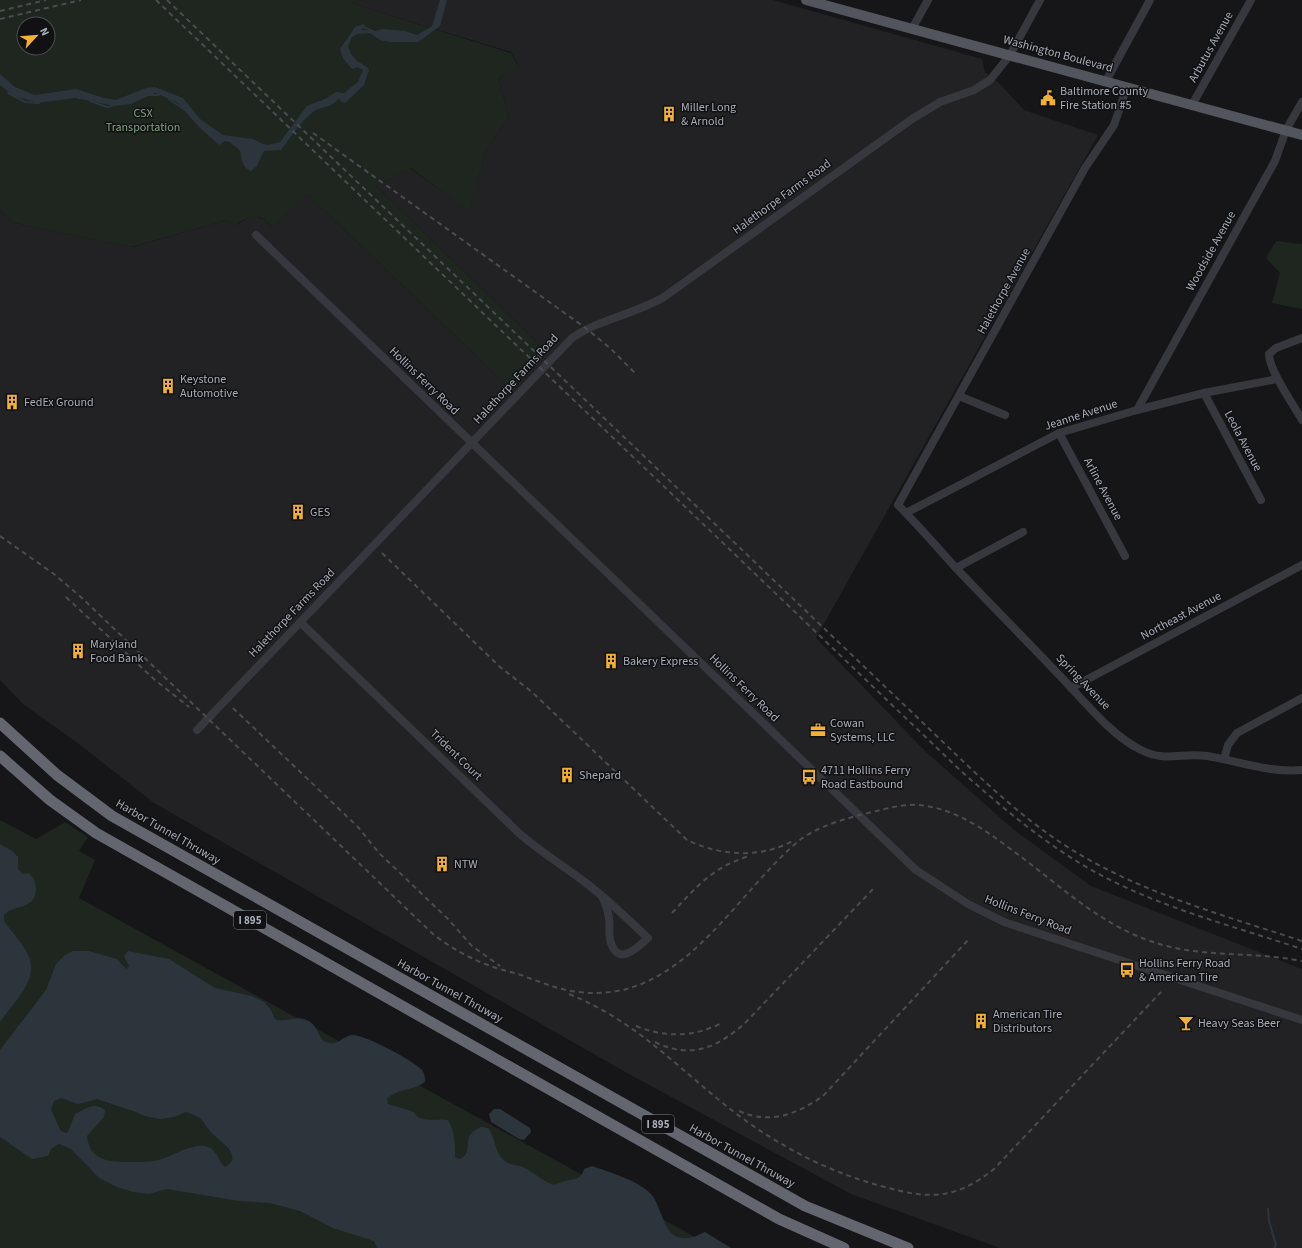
<svg xmlns="http://www.w3.org/2000/svg" width="1302" height="1248" font-family="'Source Sans 3',sans-serif">
	<style>
		.built { fill: #222225 }
		.green { fill: #1e261f; fill-rule: evenodd }
		.water { fill: #2c353c; fill-rule: evenodd }
		.lines { fill: none; stroke-linecap: round; stroke-linejoin: round }
		.stream { stroke: #2c353c; stroke-width: 2 }
		.minor { stroke: #37383d; stroke-width: 8 }
		.major { stroke: #53555c; stroke-width: 10 }
		.highway { stroke: #63666e; stroke-width: 11 }
		.rail { stroke: #4a4c52; stroke-width: 2; stroke-dasharray: 5 4; stroke-linecap: butt }
		.labels { text-anchor: middle; dominant-baseline: central; stroke-width: 3; stroke-linejoin: round; paint-order: stroke }
		.shield { fill: #111113; stroke: #7b7e86; stroke-width: 1 }
		.shield-label { font-size: 11px; font-weight: bold; fill: #a8adb8 }
		.street-label { font-size: 12px; fill: #a8adb8; stroke: #111113 }
		.poi-label { font-size: 12px; fill: #a8adb8; stroke: #111113; text-anchor: start }
		.park-label { font-size: 12px; fill: #7fa381; stroke: #111113 }
	</style>
	<rect width="100%" height="100%" fill="#161618"/>
	<polygon class="built" points="364,0 773,0 982,59 985,72 999,83 1024,110 1098,135 816,638 925,751 1013,829 1091,886 1302,969 1302,1248 1000,1248 851,1194 627,1073 154,803 79,744 23,704 0,680 0,211 15,223 132,247 227,220 234,226 249,217 255,216 266,220 272,228 306,193 510,388 545,350 376,186 410,168 469,211 487,148 509,116 498,78 519,66 511,52 349,3"/>
	<g class="green">
		<path d="M0 0H364L350 3 511 53 519 67 498 78 509 116 487 148 469 212 411 168 376 186 545 350 510 388 307 194 272 228C262 211 247 216 234 226L227 220 131 247 15 223 0 211ZM24 24H48V48H24Z"/>
		<polygon points="1276,241 1302,244 1302,309 1272,303 1280,273 1266,258"/>
		<polygon points="0,820 36,839 65,822 88,837 79,851 95,860 79,898 715,1248 0,1248"/>
	</g>
	<g class="water">
		<path d="M440 0H447L440 26 418 42H390L380 40 370 33 357 34 352 37 348 46 351 54 357 61 367 67 369 70 364 85 345 103 341 102 339 98C331 109 323 105 313 112 301 121 290 138 281 150L264 151 257 166 251 171C234 164 250 145 225 141L219 145 198 126 177 102 155 93 131 104 115 106 75 98 38 103 14 96 0 85V74L15 87 35 95 76 89 104 98 116 100 146 88 155 87 183 98 200 119 223 135 253 139 263 144 268 145 280 142 307 106 327 98 336 92 344 93 358 82 363 70 357 67 353 69 351 68 343 58 340 49 355 27 364 24 365 25 361 30 375 31 383 29 405 31 417 35 432 26Z"/>
		<path d="M0 844 12 851 18 857V869L23 874 29 873C34 878 36 883 36 890 35 910 14 904 4 915V921C12 933 24 944 29 957 39 981 12 1004 0 1022Z"/>
		<path d="M73 951H89L117 959 126 969 129 966 124 956 128 951 169 959 215 988 252 996 264 1002 271 1010 275 1019C285 1023 294 1016 304 1019 321 1025 316 1038 326 1042 338 1047 342 1036 352 1035 364 1034 414 1061 422 1070 425 1074 425 1078 425 1082 413 1091 398 1088 387 1099L388 1104 414 1112 417 1117C429 1122 436 1118 448 1120 455 1132 455 1144 455 1157L460 1159C472 1154 465 1143 470 1135 473 1131 477 1129 481 1127L488 1128C496 1139 494 1147 500 1156 508 1167 515 1163 525 1168 533 1172 543 1181 551 1184 557 1186 560 1182 565 1181 575 1179 581 1180 584 1169L592 1166C609 1172 636 1180 649 1192 663 1204 662 1242 688 1238 693 1238 700 1234 705 1232L731 1248H377L374 1241 333 1228 300 1211 270 1203 239 1201 167 1189 149 1194 133 1192 117 1187 99 1178 71 1149 59 1144 51 1149 48 1156 32 1159 0 1137V1050L46 990 56 964 65 955ZM61 1098 78 1104 97 1099 133 1111 145 1116 160 1119 174 1117 186 1112C203 1118 200 1118 210 1131 217 1140 246 1155 225 1167 218 1161 218 1151 208 1147 194 1141 172 1157 158 1160 150 1162 142 1162 134 1162 112 1162 90 1163 87 1136L104 1117 105 1110C95 1101 85 1109 75 1114L68 1132 65 1133 60 1130 51 1109 54 1101Z"/>
		<polygon points="494,1109 500,1109 530,1128 531,1132 524,1140 519,1139 491,1122 489,1114"/>
	</g>
	<g class="lines">
		<g class="stream">
			<polyline points="360,29 364,27 374,32"/>
			<polyline points="8,93 25,102 39,103"/>
			<polyline points="148,95 159,95"/>
			<polyline points="169,99 185,110"/>
			<polyline points="90,101 107,107 112,106"/>
			<polyline points="231,142 240,149"/>
			<polyline points="1268,1209 1269,1221 1276,1245 1274,1248"/>
		</g>
		<g class="minor">
			<polyline points="912,29 928,0"/>
			<polyline points="1106,81 1150,0"/>
			<path d="M1127 87 1114 125 1085 168 898 505C918 525 937 547 956 568 991 605 1028 642 1063 679 1086 703 1112 736 1141 750 1167 763 1181 752 1207 756 1239 761 1269 773 1302 770"/>
			<polyline points="1192,105 1251,0"/>
			<polyline points="256,235 916,870 968,904 1004,922 1302,1020"/>
			<path d="M1302 338 1276 348 1269 354C1269 370 1293 404 1302 420"/>
			<polyline points="1204,393 1261,500"/>
			<polyline points="959,396 1005,415"/>
			<polyline points="1137,410 1275,161 1286,130 1302,102"/>
			<polyline points="1059,433 1125,556"/>
			<polyline points="906,513 1059,433 1137,410 1204,393 1277,379"/>
			<polyline points="956,568 1023,532"/>
			<path d="M301 623 520 834C542 853 567 868 590 886 610 902 629 920 648 938 638 947 619 967 611 943 608 935 610 926 609 918 608 910 605 903 602 896"/>
			<polyline points="1071,688 1302,565"/>
			<path d="M197 730 572 338C600 319 635 314 664 297L912 119 940 102 974 90 990 80 1010 55 1040 0"/>
			<polyline points="1224,759 1228,745 1237,733 1302,698"/>
		</g>
		<polyline class="major" points="806,0 1302,135"/>
		<g class="highway">
			<polyline points="0,723 57,775 112,816 805,1206 908,1248"/>
			<polyline points="0,756 50,800 96,833 779,1219 844,1248"/>
		</g>
		<g class="rail">
			<path d="M156 0 961 771C1004 809 1046 845 1097 873 1161 908 1233 926 1302 949"/>
			<path d="M167 0 967 765C1002 798 1038 830 1079 854 1148 895 1226 916 1302 941"/>
			<polyline points="0,11 46,0"/>
			<polyline points="0,19 81,0"/>
			<polyline points="313,133 587,329 610,348 636,374"/>
			<path d="M0 536 54 574 82 598 433 934C450 947 468 958 488 965 500 970 514 972 526 977 543 983 560 990 578 992 682 1005 733 895 801 839 822 825 844 819 868 813 885 809 901 804 918 805 959 808 993 836 1024 859 1062 888 1097 920 1142 938 1197 960 1247 950 1302 961"/>
			<path d="M382 553 500 667 532 692 687 840C720 856 762 859 794 840"/>
			<polyline points="66,597 155,680 189,707"/>
			<polyline points="233,708 357,826 379,853 448,919 472,946 500,966"/>
			<path d="M672 913C698 885 712 868 749 856"/>
			<path d="M569 994C632 1020 668 1058 719 1100 766 1139 821 1170 881 1186 927 1199 954 1201 994 1169L1161 992"/>
			<path d="M636 1026C665 1038 694 1037 722 1023"/>
			<path d="M655 1042C691 1060 719 1047 746 1022L875 887"/>
			<path d="M739 1111C770 1125 797 1114 823 1096L969 939"/>
		</g>
	</g>
	<defs>
		<g id="civic-bare" transform="scale(1.2)"><path d="M-.6-6.5H3V-4.5H.6V-3L4-1V1h2V6H-6V1h2V-1L-.6-3ZM-1.2 2.5V6h2.4V2.5Z" fill="#f2b134" stroke="#111113" stroke-width="2.5" paint-order="stroke"/></g>
		<g id="building-bare" transform="scale(1.2)"><path d="M-4-6H4V6H1V3H-1V6H-4ZM-2.5-4.3h1.7v1.8h-1.7ZM.8-4.3h1.7v1.8H.8ZM-2.5-1h1.7V.8h-1.7ZM.8-1h1.7V.8H.8Z" fill="#f2b134" stroke="#111113" stroke-width="2.5" paint-order="stroke"/></g>
		<g id="office-bare" transform="scale(1.2)"><path d="M-6-3h4V-5.5h4V-3h4V5H-6ZM-1-4.5V-3h2v-1.5ZM-6 0V1H6V0Z" fill="#f2b134" stroke="#111113" stroke-width="2.5" paint-order="stroke"/></g>
		<g id="bus-bare" transform="scale(1.2)"><path d="M-5-6H5V4H4V6H2V4H-2V6H-4V4H-5ZM-3.5-4V0h7V-4ZM-3.5 1.2v1.5H-2V1.2ZM2 1.2v1.5H3.5V1.2Z" fill="#f2b134" stroke="#111113" stroke-width="2.5" paint-order="stroke"/></g>
		<g id="bar-bare" transform="scale(1.2)"><path d="M-6-5H6L.8 .8V4.5H3.5V6h-7V4.5H-.8V.8Z" fill="#f2b134" stroke="#111113" stroke-width="2.5" paint-order="stroke"/></g>
	</defs>
	<g fill-rule="evenodd">
		<use href="#civic-bare" x="1048" y="98"/>
		<use href="#building-bare" x="669" y="114"/>
		<use href="#building-bare" x="168" y="386"/>
		<use href="#building-bare" x="12" y="402"/>
		<use href="#building-bare" x="298" y="512"/>
		<use href="#building-bare" x="78" y="651"/>
		<use href="#building-bare" x="611" y="661"/>
		<use href="#office-bare" x="818" y="730"/>
		<use href="#building-bare" x="567" y="775"/>
		<use href="#bus-bare" x="809" y="777"/>
		<use href="#building-bare" x="442" y="864"/>
		<use href="#bus-bare" x="1127" y="970"/>
		<use href="#building-bare" x="981" y="1021"/>
		<use href="#bar-bare" x="1186" y="1023"/>
	</g>
	<g class="labels">
		<g class="shield">
			<rect x="234" y="911" width="32" height="18" rx="3"/>
			<rect x="642" y="1115" width="32" height="18" rx="3"/>
		</g>
		<g class="shield-label">
			<text x="250" y="920">I 895</text>
			<text x="658" y="1124">I 895</text>
		</g>
		<g class="street-label">
			<text transform="translate(1211 47) rotate(-61)">Arbutus Avenue</text>
			<text transform="translate(1058 54) rotate(15)">Washington Boulevard</text>
			<text transform="translate(782 197) rotate(-36)">Halethorpe Farms Road</text>
			<text transform="translate(1211 251) rotate(-61)">Woodside Avenue</text>
			<text transform="translate(1004 291) rotate(-61)">Halethorpe Avenue</text>
			<text transform="translate(516 379) rotate(-47)">Halethorpe Farms Road</text>
			<text transform="translate(424 381) rotate(44)">Hollins Ferry Road</text>
			<text transform="translate(1081 415) rotate(-18)">Jeanne Avenue</text>
			<text transform="translate(1243 441) rotate(62)">Leola Avenue</text>
			<text transform="translate(1103 489) rotate(62)">Arline Avenue</text>
			<text transform="translate(292 613) rotate(-46)">Halethorpe Farms Road</text>
			<text transform="translate(1181 616) rotate(-28)">Northeast Avenue</text>
			<text transform="translate(1083 682) rotate(46)">Spring Avenue</text>
			<text transform="translate(744 688) rotate(44)">Hollins Ferry Road</text>
			<text transform="translate(456 755) rotate(44)">Trident Court</text>
			<text transform="translate(168 832) rotate(30)">Harbor Tunnel Thruway</text>
			<text transform="translate(1028 915) rotate(21)">Hollins Ferry Road</text>
			<text transform="translate(450 991) rotate(29)">Harbor Tunnel Thruway</text>
			<text transform="translate(742 1156) rotate(29)">Harbor Tunnel Thruway</text>
		</g>
		<g class="poi-label">
			<text x="1060" y="91">Baltimore County<tspan x="1060" dy="14">Fire Station #5</tspan></text>
			<text x="681" y="107">Miller Long<tspan x="681" dy="14">&amp; Arnold</tspan></text>
			<text x="180" y="379">Keystone<tspan x="180" dy="14">Automotive</tspan></text>
			<text x="24" y="402">FedEx Ground</text>
			<text x="310" y="512">GES</text>
			<text x="90" y="644">Maryland<tspan x="90" dy="14">Food Bank</tspan></text>
			<text x="623" y="661">Bakery Express</text>
			<text x="830" y="723">Cowan<tspan x="830" dy="14">Systems, LLC</tspan></text>
			<text x="821" y="770">4711 Hollins Ferry<tspan x="821" dy="14">Road Eastbound</tspan></text>
			<text x="579" y="775">Shepard</text>
			<text x="454" y="864">NTW</text>
			<text x="1139" y="963">Hollins Ferry Road<tspan x="1139" dy="14">&amp; American Tire</tspan></text>
			<text x="993" y="1014">American Tire<tspan x="993" dy="14">Distributors</tspan></text>
			<text x="1198" y="1023">Heavy Seas Beer</text>
		</g>
		<g class="park-label">
			<text x="143" y="113">CSX<tspan x="143" dy="14">Transportation</tspan></text>
		</g>
	</g>
	<g transform="translate(36 36) rotate(64)"><circle r="19" fill="#111113" stroke="#4d4f55"/>
	<path d="M0-3L7 15L0 10L-7 15Z" fill="#f2b134"/>
	<text y="-6" font-size="11" font-weight="bold" text-anchor="middle" fill="#a8adb8">N</text>
	</g>
</svg>
